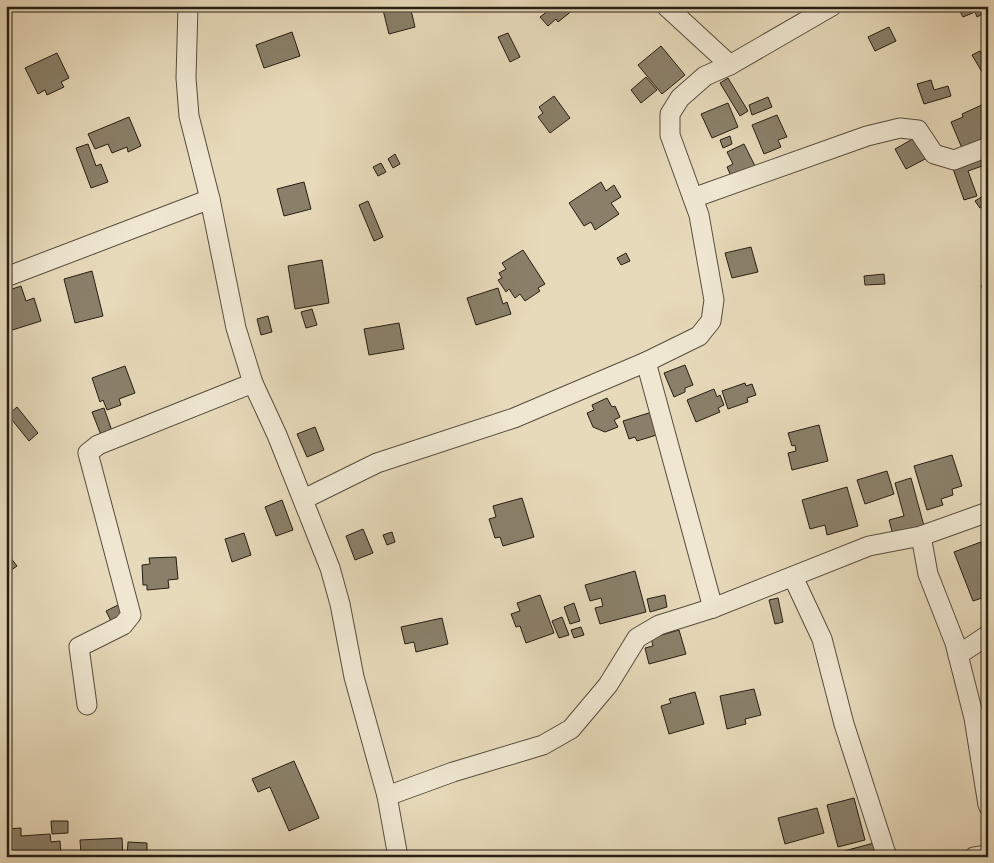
<svg xmlns="http://www.w3.org/2000/svg" width="994" height="863" font-family="Alegreya,serif">
	<style>
		.building { fill: #8a806a; stroke: #261e14 }
		.lines { fill: none; stroke-linecap: round; stroke-linejoin: round }
		.minor-casing { stroke: #564d3e; stroke-width: 21 }
		.minor { stroke: #efe7d2; stroke-width: 19 }
	</style>
	<rect width="100%" height="100%" fill="#e7daba"/>
	<filter id="stains"><feTurbulence type="fractalNoise" baseFrequency=".004" numOctaves="4"/><feColorMatrix values="0 0 0 0 .2 0 0 0 0 .09 0 0 0 0 .02 0 0 0 .5 -.17"/></filter>
	<radialGradient id="worn" r=".72"><stop offset=".6" stop-color="#630" stop-opacity="0"/><stop offset="1" stop-color="#630" stop-opacity=".3"/></radialGradient>
	<g class="building">
		<polygon points="382,6 410,6 415,27 389,34"/>
		<polygon points="544,6 570,6 573,10 558,22 556,19 548,26 540,17 548,11"/>
		<polygon points="957,6 988,6 988,11 977,17 975,12 963,17"/>
		<polygon points="889,27 896,41 875,51 868,37"/>
		<polygon points="292,32 300,56 264,68 256,45"/>
		<polygon points="508,33 520,57 510,62 498,37"/>
		<polygon points="661,46 685,75 662,94 638,65"/>
		<polygon points="980,51 988,64 988,69 982,72 972,55"/>
		<polygon points="57,53 69,78 61,82 64,87 47,95 45,90 38,94 25,68"/>
		<polygon points="646,77 657,90 641,103 631,90"/>
		<polygon points="728,78 748,111 740,116 720,83"/>
		<polygon points="931,80 934,90 948,86 951,96 924,104 917,84"/>
		<polygon points="554,96 570,118 550,133 538,117 543,113 539,107"/>
		<polygon points="768,97 772,107 752,115 749,105"/>
		<polygon points="728,103 738,127 712,138 701,114"/>
		<polygon points="984,104 988,112 988,143 964,153 951,122 963,117 962,114"/>
		<polygon points="777,115 787,137 778,140 781,147 764,154 752,125"/>
		<polygon points="129,117 141,146 128,152 127,147 112,153 108,144 95,149 88,134"/>
		<polygon points="730,136 732,144 723,148 720,140"/>
		<polygon points="918,136 929,157 906,169 895,149"/>
		<polygon points="88,144 96,166 101,164 108,182 91,188 76,148"/>
		<polygon points="744,144 755,166 732,178 727,167 733,164 727,152"/>
		<polygon points="395,154 400,164 393,168 388,159"/>
		<polygon points="988,154 988,164 968,171 977,196 964,200 952,166"/>
		<polygon points="381,163 386,172 378,176 373,167"/>
		<polygon points="304,182 311,209 284,216 277,189"/>
		<polygon points="601,182 606,191 614,185 621,197 611,203 619,214 595,230 591,222 584,226 569,203"/>
		<polygon points="988,193 988,204 980,208 975,201"/>
		<polygon points="368,201 383,237 374,241 359,205"/>
		<polygon points="751,247 758,272 732,278 725,253"/>
		<polygon points="523,250 545,284 538,288 540,291 525,301 520,294 515,298 509,289 506,292 498,280 502,278 499,273 506,269 502,263"/>
		<polygon points="626,253 630,261 621,265 617,258"/>
		<polygon points="322,260 329,303 295,309 288,266"/>
		<polygon points="92,271 103,316 75,323 64,279"/>
		<polygon points="884,274 885,284 865,285 864,276"/>
		<polygon points="988,282 988,296 981,286"/>
		<polygon points="21,286 26,301 34,298 41,321 6,332 6,291"/>
		<polygon points="498,288 503,304 507,302 511,314 476,325 467,298"/>
		<polygon points="312,309 317,325 306,328 301,312"/>
		<polygon points="268,316 272,332 261,335 257,319"/>
		<polygon points="399,323 404,349 369,355 364,329"/>
		<polygon points="685,365 693,385 685,388 685,392 674,397 664,373"/>
		<polygon points="125,366 135,393 119,399 121,405 107,410 103,400 100,402 92,378"/>
		<polygon points="745,383 746,386 752,384 756,395 747,398 748,402 728,409 722,391"/>
		<polygon points="714,389 717,397 720,395 724,405 718,408 720,412 696,422 687,400"/>
		<polygon points="607,398 612,407 615,406 620,417 614,420 618,427 605,432 593,427 587,413 594,410 592,405"/>
		<polygon points="17,407 38,433 29,441 8,415"/>
		<polygon points="104,408 112,431 101,435 92,412"/>
		<polygon points="652,412 660,434 637,441 635,437 629,439 623,421"/>
		<polygon points="819,425 828,461 792,470 788,453 796,451 795,445 792,446 788,433"/>
		<polygon points="315,427 324,450 307,457 297,434"/>
		<polygon points="952,455 962,486 952,489 953,495 941,499 943,505 927,510 914,466"/>
		<polygon points="887,471 894,494 865,504 857,480"/>
		<polygon points="911,478 924,526 893,535 889,520 904,516 895,483"/>
		<polygon points="847,487 858,526 827,535 825,525 810,529 802,500"/>
		<polygon points="522,498 534,537 503,546 500,537 495,538 489,519 496,517 493,506"/>
		<polygon points="282,500 293,530 276,536 265,507"/>
		<polygon points="363,529 373,553 355,560 346,536"/>
		<polygon points="392,532 395,542 387,545 383,535"/>
		<polygon points="244,533 251,555 232,562 225,539"/>
		<polygon points="981,542 988,560 988,596 973,601 954,552"/>
		<polygon points="6,552 17,566 6,574"/>
		<polygon points="176,557 178,579 168,580 169,588 147,590 147,585 143,585 142,565 150,564 149,558"/>
		<polygon points="635,571 646,612 600,624 595,608 603,606 601,598 590,601 585,585"/>
		<polygon points="540,595 554,633 526,643 520,626 516,627 511,614 520,611 517,603"/>
		<polygon points="665,595 667,607 650,612 647,599"/>
		<polygon points="778,598 783,622 775,624 769,600"/>
		<polygon points="574,603 580,621 570,624 564,607"/>
		<polygon points="118,605 123,615 111,621 106,611"/>
		<polygon points="562,617 569,635 559,638 552,621"/>
		<polygon points="442,618 448,644 416,652 414,642 405,644 401,627"/>
		<polygon points="581,627 584,635 574,638 571,630"/>
		<polygon points="679,630 686,654 649,664 645,648 653,646 651,638"/>
		<polygon points="754,689 761,715 745,719 746,724 727,729 720,696"/>
		<polygon points="695,692 704,724 669,734 661,706 671,703 669,699"/>
		<polygon points="294,761 319,818 289,831 270,787 258,792 252,779"/>
		<polygon points="854,798 865,840 838,847 827,805"/>
		<polygon points="817,808 824,833 785,844 778,818"/>
		<polygon points="51,821 68,821 68,833 52,834"/>
		<polygon points="21,828 21,836 50,834 51,842 60,841 61,854 6,857 6,829"/>
		<polygon points="122,838 123,857 108,857 108,852 81,854 80,840"/>
		<polygon points="128,842 147,843 147,857 127,857"/>
		<polygon points="874,843 878,857 846,857 844,851"/>
	</g>
	<g class="lines">
		<g class="minor-casing">
			<g id="minor">
				<polyline points="188,6 186,78 189,116 210,199 236,328 253,383 277,435 330,568 340,604 354,677 387,796 398,857"/>
				<polyline points="666,6 730,65"/>
				<polyline points="693,198 867,136 900,128 918,130 934,154 954,160 988,147"/>
				<polyline points="6,277 210,199"/>
				<polyline points="646,362 713,608"/>
				<polyline points="304,499 377,463 514,418 646,362 699,336 711,321 714,300 699,215 670,135 670,114 680,98 705,76 730,65 832,6"/>
				<polyline points="921,536 928,574 955,643 974,718 988,805"/>
				<polyline points="793,577 822,639 844,724 887,857"/>
				<polyline points="958,655 988,635"/>
				<polyline points="87,705 79,647 123,625 131,615 88,453 98,445 253,383"/>
				<polyline points="387,796 453,772 543,745 571,729 608,685 637,638 659,625 713,608 869,546 921,536 988,512"/>
				<polyline points="974,857 988,855"/>
			</g>
		</g>
		<use href="#minor" class="minor"/>
	</g>
	<rect width="994" height="863" fill="none" stroke="#e7daba" stroke-width="25"/>
	<rect x="8" y="8" width="979" height="848" fill="none" stroke="#261e14" stroke-width="2.5"/>
	<rect x="12" y="12" width="969" height="838" fill="none" stroke="#261e14"/>
	<rect width="100%" height="100%" filter="url(#stains)"/>
	<rect width="100%" height="100%" fill="url(#worn)"/>
</svg>
